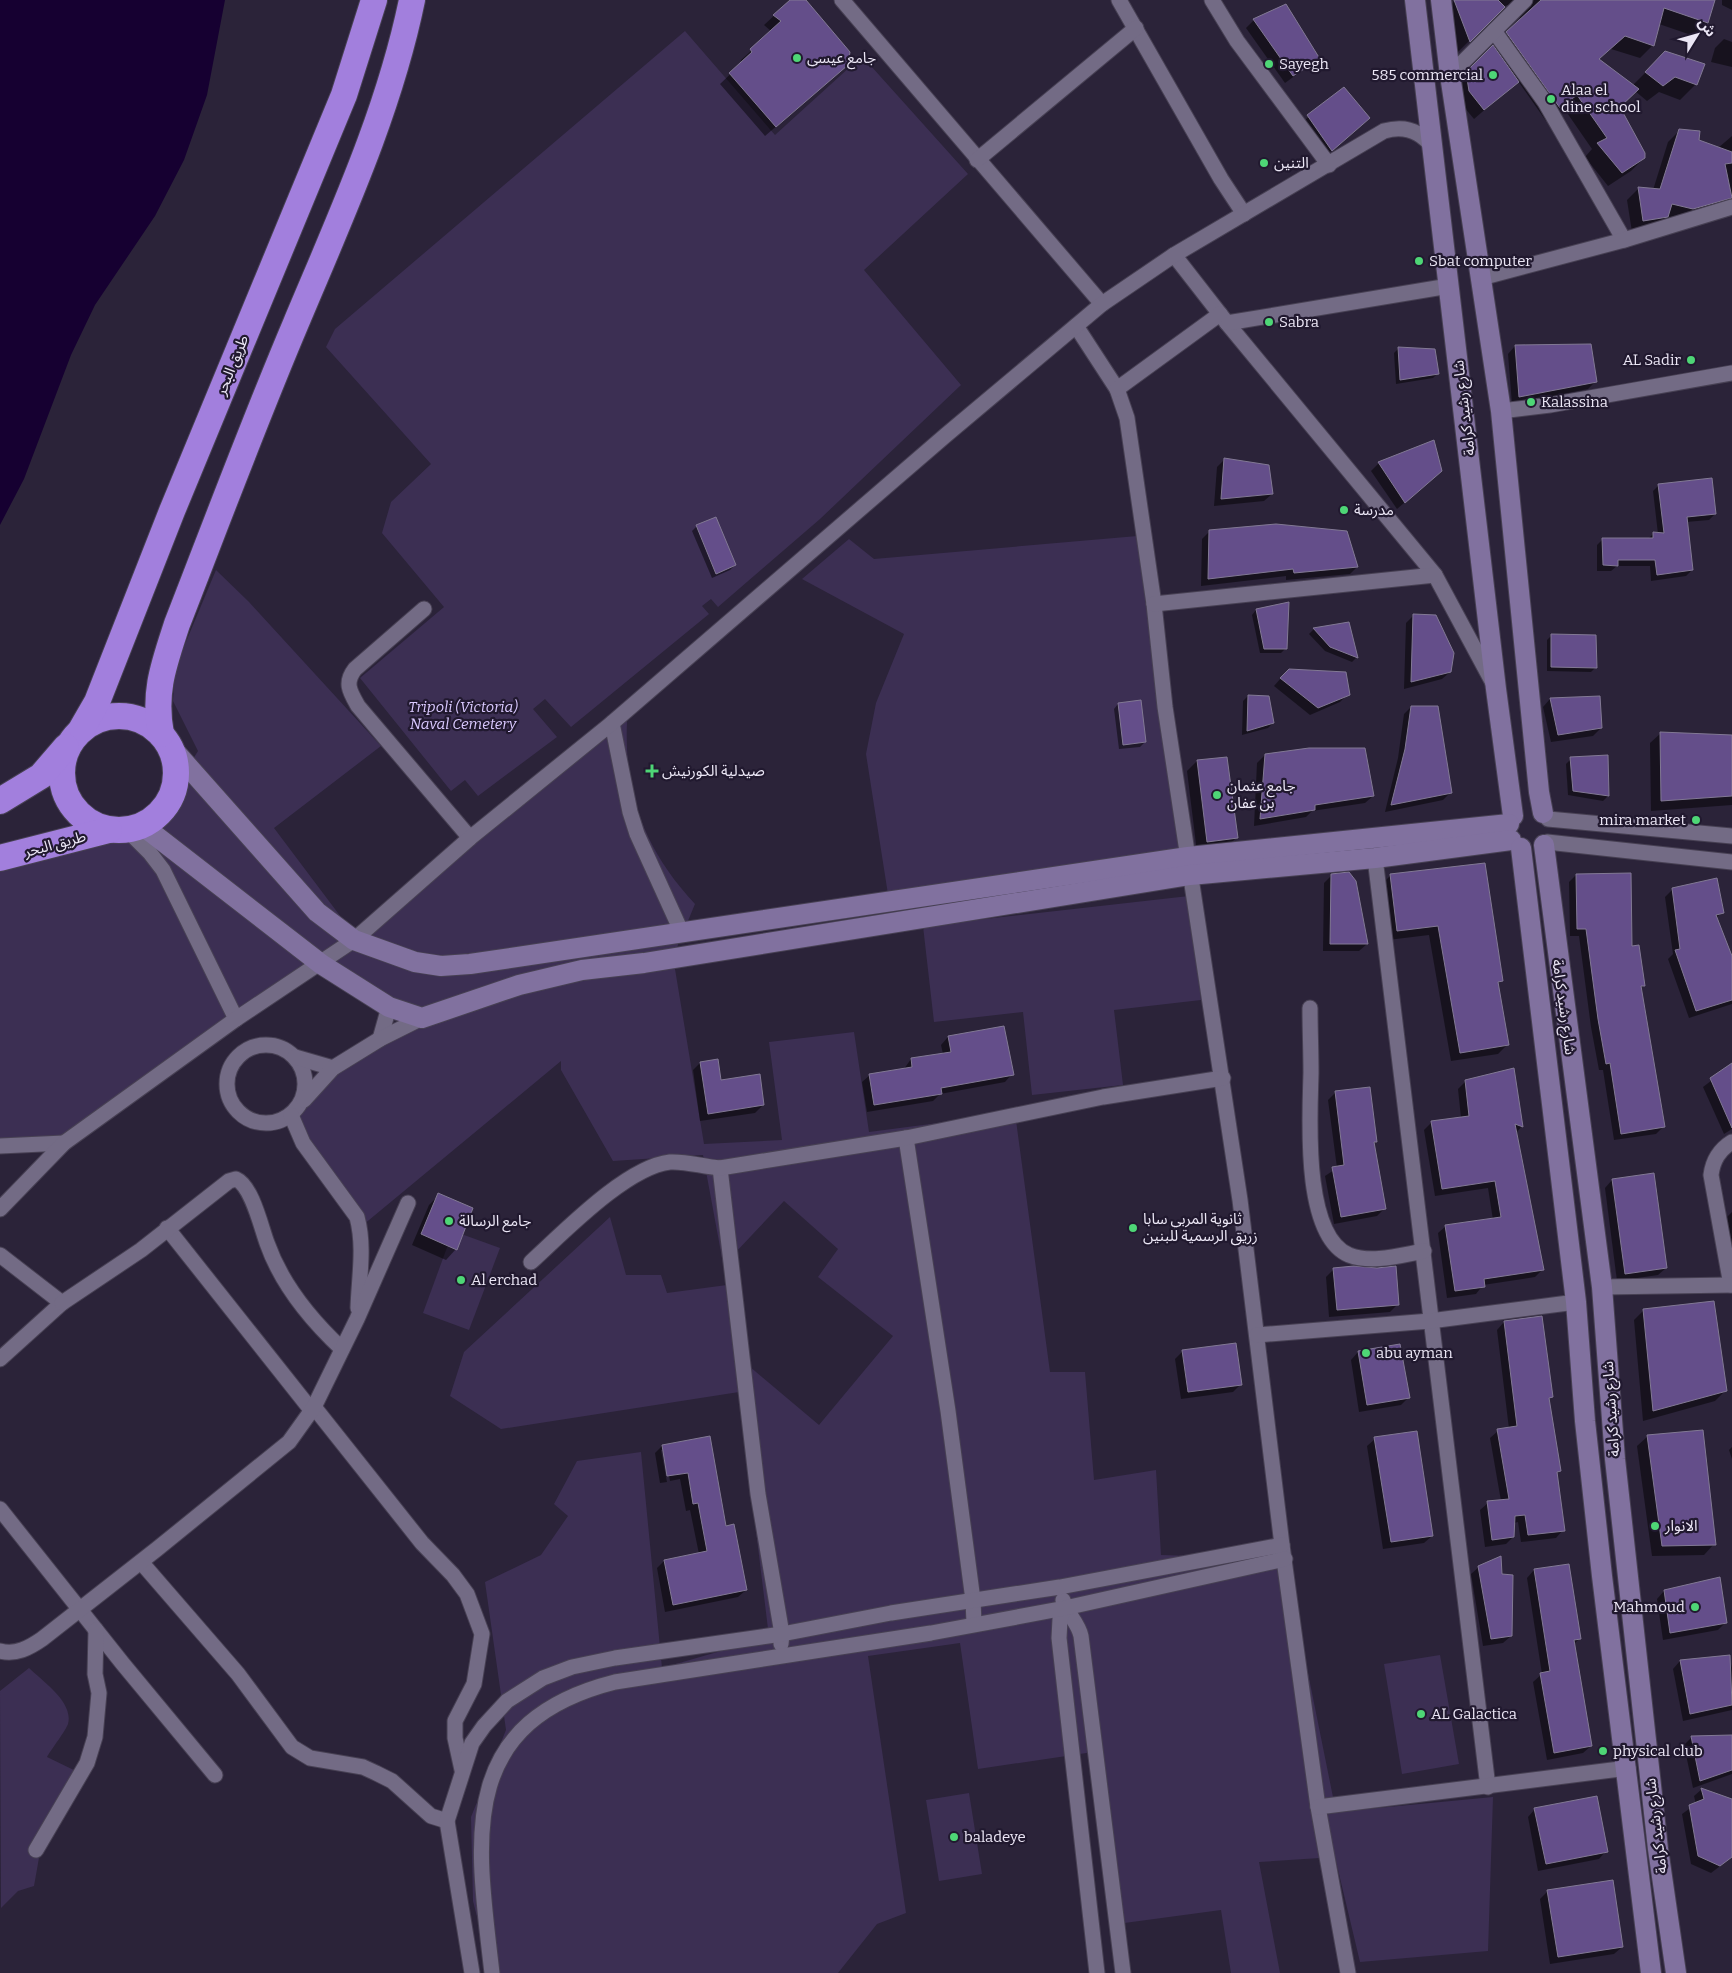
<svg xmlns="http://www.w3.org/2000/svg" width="1732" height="1973" font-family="Bitter,'Noto Sans Arabic',serif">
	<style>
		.green { fill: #3c2f53; fill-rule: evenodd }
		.water { fill: #160031 }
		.shadow { fill: #0007 }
		.building { fill: #644e8a; stroke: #827994 }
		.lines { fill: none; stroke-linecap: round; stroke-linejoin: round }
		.street-casing { stroke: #474053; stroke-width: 17 }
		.secondary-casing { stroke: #474053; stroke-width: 22 }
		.highway-casing { stroke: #474053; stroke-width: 28 }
		.street { stroke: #736b85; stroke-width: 15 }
		.secondary { stroke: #81719f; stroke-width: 20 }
		.highway { stroke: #a27fdd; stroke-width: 26 }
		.poi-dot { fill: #4ed676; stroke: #21192f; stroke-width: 2 }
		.labels { text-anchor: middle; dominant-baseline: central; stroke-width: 4.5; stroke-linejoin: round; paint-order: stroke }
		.poi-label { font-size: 15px; fill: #ebe6f5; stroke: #21192f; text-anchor: start }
		.street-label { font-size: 15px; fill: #ebe6f5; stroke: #21192f }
		.park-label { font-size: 15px; font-style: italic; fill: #dac9ff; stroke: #21192f }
	</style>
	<rect width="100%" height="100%" fill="#2b2339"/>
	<g class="green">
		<polygon points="685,31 775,135 862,56 968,174 864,270 961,385 820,519 718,607 711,599 702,606 709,614 571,727 545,699 533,709 557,737 478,796 465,780 451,791 360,678 444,607 382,533 391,502 431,464 326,347 335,329"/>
		<polygon points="1149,535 1194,872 890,907 866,754 876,703 904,634 802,579 849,539 874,559"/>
		<path d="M216 570 249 602 381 746 274 828 353 933 627 721C624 795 645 850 695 904L673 957 704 1144 782 1140 769 1042 854 1032 869 1132 1015 1113 1050 1372H1085L1094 1480 1156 1470 1161 1555 1285 1559 1336 1812 1493 1797 1488 1951 1360 1962 1335 1857 1259 1862 1280 1973H1231L1221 1910 1117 1924 1093 1752 978 1769 960 1643 868 1656 906 1913 877 1924 838 1973H491L473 1901 471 1817 506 1730 485 1582 541 1555 568 1516 554 1504 577 1461 641 1452 662 1668 769 1637 739 1392 501 1429 450 1396 464 1352 610 1217 626 1275H661L667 1293 727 1285 703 1155 613 1161 561 1070V1061L363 1225 345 1189 326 1161 291 1127 316 1095 350 1061 402 1024 314 957 58 1144 0 1146V868L147 833 198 751 173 701 175 668ZM784 1201 838 1249 818 1277 893 1336 819 1425 749 1366 735 1253Z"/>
		<polygon points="1189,896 1201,1000 1114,1010 1123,1085 1032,1095 1023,1012 934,1022 923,926"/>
		<polygon points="453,1231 500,1248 469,1330 423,1313"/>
		<polygon points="1440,1655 1459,1764 1402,1774 1384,1664"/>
		<path d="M29 1668C42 1681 74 1702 68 1724 66 1730 51 1750 47 1757L82 1774 42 1841 34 1886 18 1891 1 1908 0 1691Z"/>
		<polygon points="969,1793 982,1874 939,1881 926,1800"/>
	</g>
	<polygon class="water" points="0,0 225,0 207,95 184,160 155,216 95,305 71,355 24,479 0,525"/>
	<g class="shadow">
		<polygon points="791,0 805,0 836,75 765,136 720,84 742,63 741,60 772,32 764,25"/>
		<polygon points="1455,0 1714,0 1707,23 1694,36 1659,24 1653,45 1640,58 1611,49 1598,60 1632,86 1665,53 1696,84 1680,100 1659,92 1647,101 1635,91 1619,107 1644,158 1631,171 1608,186 1585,157 1592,149 1563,107 1546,121 1518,81 1474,119 1459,101 1456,84 1519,21 1521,12 1513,4 1504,6 1456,54 1442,15"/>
		<polygon points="1722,0 1732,0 1732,10 1722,5"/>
		<polygon points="1285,5 1318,59 1285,83 1246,28 1254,20"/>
		<polygon points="1724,39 1732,42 1732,67 1711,62 1715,48"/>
		<polygon points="1344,88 1361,125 1324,157 1300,124"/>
		<polygon points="1679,131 1718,148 1732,136 1732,206 1680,220 1666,217 1655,228 1632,232 1627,200 1639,188 1653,190 1668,142"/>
		<polygon points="1515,346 1596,381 1588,389 1512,404 1508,354"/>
		<polygon points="1399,348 1438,373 1433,378 1396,384 1394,353"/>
		<polygon points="1433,441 1441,471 1397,509 1371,471 1379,463"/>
		<polygon points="1224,460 1272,494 1264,501 1214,506 1217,467"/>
		<polygon points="1659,485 1715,514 1709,520 1686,522 1692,570 1686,576 1651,581 1650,566 1617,566 1611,571 1597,571 1597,545 1603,539 1648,539 1653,534 1658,534 1653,491"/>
		<polygon points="697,526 735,565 730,570 712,578 692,531"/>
		<polygon points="1210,531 1357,567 1350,574 1286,580 1286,576 1201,586 1202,539"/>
		<polygon points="1256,610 1286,648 1281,653 1260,653 1252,615"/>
		<polygon points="1413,616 1450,672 1442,679 1404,689 1406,623"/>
		<polygon points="1348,623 1356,658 1352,662 1325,651 1309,634 1314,629"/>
		<polygon points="1551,636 1596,667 1591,672 1547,671 1547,640"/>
		<polygon points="1281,678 1348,694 1340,702 1310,715 1274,686"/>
		<polygon points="1248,696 1273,723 1268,728 1242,735 1243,701"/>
		<polygon points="1550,699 1601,728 1593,736 1551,742 1543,707"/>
		<polygon points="1118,704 1145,742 1140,747 1119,749 1114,709"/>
		<polygon points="1411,707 1451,792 1443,800 1385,812 1398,758 1404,714"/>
		<polygon points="1661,733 1732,736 1732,805 1651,811 1650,743"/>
		<polygon points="1265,755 1373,796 1365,803 1312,811 1306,817 1254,826 1257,763"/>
		<polygon points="1607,756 1608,796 1603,801 1568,795 1566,764 1571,759"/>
		<polygon points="1197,761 1236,838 1226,848 1197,852 1187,771"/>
		<polygon points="1332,875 1367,944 1359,951 1323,951 1324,883"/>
		<polygon points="1576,875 1631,948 1644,985 1641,988 1664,1126 1656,1134 1614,1140 1603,1070 1599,1070 1591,1027 1579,936 1570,936 1569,882"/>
		<polygon points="1390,876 1502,980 1497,985 1507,1045 1498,1054 1451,1061 1429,935 1388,940 1381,885"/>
		<polygon points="1672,890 1722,912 1716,918 1732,959 1732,1004 1689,1018 1668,959 1673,954 1665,897"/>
		<polygon points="948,1037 1012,1074 1005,1082 940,1094 933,1101 867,1112 862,1082 870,1075 904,1069 911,1059 943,1054 941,1045"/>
		<polygon points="700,1063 720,1081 763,1105 755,1113 700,1121 693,1070"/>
		<polygon points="1732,1065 1732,1129 1724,1134 1703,1087"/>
		<polygon points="1466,1081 1522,1126 1516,1133 1542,1270 1535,1277 1483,1285 1476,1294 1447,1298 1438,1233 1446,1226 1493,1220 1488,1188 1435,1196 1424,1130 1432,1122 1461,1118 1458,1089"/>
		<polygon points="1335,1093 1376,1141 1373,1145 1385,1208 1377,1216 1334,1224 1325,1176 1337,1168 1328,1100"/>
		<polygon points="1612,1180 1666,1268 1658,1275 1617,1281 1605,1188"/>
		<polygon points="439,1195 456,1249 446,1260 412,1245 429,1205"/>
		<polygon points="1732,1212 1732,1246 1724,1220"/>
		<polygon points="1395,1267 1398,1304 1390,1312 1329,1317 1326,1277 1334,1269"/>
		<polygon points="1644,1310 1725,1391 1715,1401 1643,1421 1634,1320"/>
		<polygon points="1504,1322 1551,1397 1548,1400 1560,1470 1556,1474 1563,1530 1556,1538 1521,1542 1518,1522 1514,1523 1513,1537 1506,1544 1485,1547 1480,1510 1488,1503 1501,1501 1490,1438 1498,1431 1509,1429 1497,1330"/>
		<polygon points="1399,1346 1408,1398 1401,1405 1359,1412 1351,1360 1358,1352"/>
		<polygon points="1183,1351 1241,1384 1233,1392 1181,1399 1175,1359"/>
		<polygon points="1648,1436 1714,1544 1704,1555 1652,1556 1637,1446"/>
		<polygon points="709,1438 725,1527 746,1590 738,1597 665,1612 657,1568 664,1561 699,1554 690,1510 686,1511 680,1479 670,1481 664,1450 661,1450 667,1482 660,1483 655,1453 662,1446"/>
		<polygon points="1375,1439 1432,1536 1424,1543 1383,1549 1367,1446"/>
		<polygon points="1732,1447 1732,1459 1729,1450"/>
		<polygon points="1568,1565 1579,1639 1573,1645 1591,1746 1583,1753 1547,1760 1533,1682 1542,1674 1527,1578 1534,1570"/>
		<polygon points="1479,1567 1501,1575 1511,1636 1503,1643 1483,1646 1471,1574"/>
		<polygon points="1664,1591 1725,1623 1718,1630 1663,1640 1657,1599"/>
		<polygon points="1729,1656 1732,1668 1732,1710 1683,1721 1673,1669 1680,1661"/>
		<polygon points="1732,1736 1732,1774 1693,1788 1684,1745 1692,1737"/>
		<polygon points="1702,1789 1732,1800 1732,1857 1711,1873 1691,1864 1682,1814 1696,1804 1694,1796"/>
		<polygon points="1535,1809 1606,1851 1599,1859 1538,1871 1528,1817"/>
		<polygon points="1548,1891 1622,1947 1614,1954 1550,1964 1540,1899"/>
	</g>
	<g class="building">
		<polygon points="790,0 806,0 850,52 848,65 776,127 729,73 752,52 750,49 781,21 773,15"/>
		<polygon points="1454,0 1498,0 1505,7 1470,42"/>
		<polygon points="1541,0 1715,0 1708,23 1664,8 1654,46 1625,36 1599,59 1639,89 1620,107 1645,153 1645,158 1622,173 1597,143 1607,138 1577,95 1560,108 1506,32"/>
		<polygon points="1286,4 1320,59 1293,76 1253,19"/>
		<polygon points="1493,45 1519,82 1484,110 1469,91 1466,72"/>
		<polygon points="1665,51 1705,64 1697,85 1675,77 1663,86 1645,72"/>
		<polygon points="1344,87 1370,118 1332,151 1307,115"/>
		<polygon points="1679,129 1700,131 1699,140 1732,152 1732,163 1725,164 1732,198 1693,209 1672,204 1668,217 1643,221 1638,187 1660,189"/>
		<polygon points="1591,344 1597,382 1519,397 1515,345"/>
		<polygon points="1398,347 1435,349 1439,374 1400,380"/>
		<polygon points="1434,440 1442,471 1405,503 1378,462"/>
		<polygon points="1224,458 1269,465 1273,494 1221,499"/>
		<polygon points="1712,478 1716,514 1687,517 1693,570 1657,575 1655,560 1618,560 1618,566 1603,565 1602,538 1653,538 1653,532 1664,533 1658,484"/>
		<polygon points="716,517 736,565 716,574 696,525"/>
		<polygon points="1276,524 1347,531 1358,567 1294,573 1293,569 1208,579 1209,530"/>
		<polygon points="1289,602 1287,649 1264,649 1256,609"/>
		<polygon points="1413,614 1436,615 1454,653 1451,672 1411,682"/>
		<polygon points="1349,622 1358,658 1330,647 1313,628"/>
		<polygon points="1551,634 1596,635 1597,668 1551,667"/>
		<polygon points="1289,669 1346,672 1350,695 1318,708 1280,678"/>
		<polygon points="1248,695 1269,696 1274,723 1247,731"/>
		<polygon points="1600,696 1602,728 1558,735 1550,698"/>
		<polygon points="1141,700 1146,742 1123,745 1118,703"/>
		<polygon points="1411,706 1438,706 1452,793 1391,805 1405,749"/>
		<polygon points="1660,732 1732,735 1732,796 1661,801"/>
		<polygon points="1309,748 1365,748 1374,796 1315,805 1315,810 1260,819 1265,754"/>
		<polygon points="1608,755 1609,796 1573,791 1570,757"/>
		<polygon points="1227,757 1238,838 1207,842 1197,760"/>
		<polygon points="1485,863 1503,981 1498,982 1509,1045 1460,1053 1438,926 1397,931 1390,874"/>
		<polygon points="1349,872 1356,881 1368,944 1330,944 1331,874"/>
		<polygon points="1631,873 1632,946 1639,945 1645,986 1641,986 1665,1127 1621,1134 1610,1063 1606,1064 1598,1019 1586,929 1577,929 1576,874"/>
		<polygon points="1717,878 1724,913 1716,915 1732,956 1732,1000 1696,1011 1675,950 1680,949 1672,888"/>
		<polygon points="1004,1026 1014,1075 941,1088 942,1094 874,1105 869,1074 912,1067 911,1058 951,1052 948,1036"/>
		<polygon points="718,1059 721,1080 760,1074 764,1105 708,1114 700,1062"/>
		<polygon points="1732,1063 1732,1128 1710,1078"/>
		<polygon points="1514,1068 1523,1127 1515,1124 1544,1270 1484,1279 1485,1287 1455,1291 1445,1225 1501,1217 1495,1181 1442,1189 1431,1121 1469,1116 1465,1080"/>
		<polygon points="1370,1087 1377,1142 1374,1142 1386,1209 1341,1217 1332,1167 1344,1165 1335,1091"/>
		<polygon points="1654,1173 1667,1268 1625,1274 1612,1179"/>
		<polygon points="438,1193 473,1208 457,1250 421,1234"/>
		<polygon points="1354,1266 1377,1268 1396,1266 1399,1305 1337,1310 1333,1268"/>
		<polygon points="1714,1301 1727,1391 1653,1411 1643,1309"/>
		<polygon points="1542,1316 1553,1397 1549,1398 1561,1471 1557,1472 1565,1531 1528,1535 1525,1515 1515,1516 1514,1537 1492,1540 1487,1501 1509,1499 1497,1429 1517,1426 1504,1321"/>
		<polygon points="1236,1343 1242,1385 1188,1392 1182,1350"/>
		<polygon points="1400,1344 1410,1398 1367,1405 1358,1351"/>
		<polygon points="1703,1430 1716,1545 1662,1546 1647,1435"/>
		<polygon points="1417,1431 1433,1536 1391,1542 1374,1437"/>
		<polygon points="710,1436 726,1526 734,1524 747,1590 673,1605 664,1560 707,1551 698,1503 693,1504 688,1473 667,1476 662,1445"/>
		<polygon points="1501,1556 1502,1574 1513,1575 1512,1636 1491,1639 1478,1566"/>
		<polygon points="1569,1564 1581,1639 1574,1640 1592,1746 1554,1753 1540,1673 1550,1671 1534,1569"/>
		<polygon points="1720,1577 1727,1623 1670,1633 1664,1590"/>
		<polygon points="1730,1655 1732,1705 1690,1714 1680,1660"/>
		<polygon points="1732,1735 1732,1770 1700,1781 1691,1736"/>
		<polygon points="1701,1788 1732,1799 1732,1857 1720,1866 1698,1856 1689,1805 1704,1799"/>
		<polygon points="1597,1796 1608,1852 1546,1864 1534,1808"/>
		<polygon points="1613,1880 1623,1947 1558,1957 1547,1890"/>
	</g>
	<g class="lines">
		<g class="street-casing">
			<g id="street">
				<polyline points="842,0 1102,304"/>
				<polyline points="1119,0 1221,179 1244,214"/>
				<polyline points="1212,0 1237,41 1329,165"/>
				<polyline points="1494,31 1545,102 1624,240"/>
				<polyline points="1450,75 1525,0"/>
				<polyline points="977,160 1136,28"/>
				<polyline points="1174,255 1227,323 1435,575 1493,683"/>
				<polyline points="1481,278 1624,240 1732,207"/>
				<polyline points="1227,323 1449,286"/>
				<polyline points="1076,326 1117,389 1127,418 1154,604 1165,707 1240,1200 1282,1545 1318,1807 1348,1973"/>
				<polyline points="1117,389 1220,314"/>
				<polyline points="1501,411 1550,405 1732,373"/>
				<polyline points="1154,604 1435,575"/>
				<path d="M424 609 355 669C344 683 350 692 358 706L470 838"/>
				<polyline points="612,723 630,812 637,834 682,933"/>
				<polyline points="1548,819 1732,836"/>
				<polyline points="127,830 150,853 163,870 236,1019"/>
				<polyline points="1547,842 1732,862"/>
				<polyline points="1375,858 1488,1787"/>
				<path d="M1310 1008C1310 1030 1311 1051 1311 1073 1310 1115 1302 1235 1349 1255 1372 1264 1401 1255 1424 1251"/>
				<polyline points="380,1039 389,1007"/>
				<circle cx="266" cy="1084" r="39"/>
				<polyline points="295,1057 333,1068"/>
				<polyline points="304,1100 333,1068 380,1039 422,1018"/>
				<path d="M291 1115 303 1143 357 1217C365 1247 359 1277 358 1308"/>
				<polyline points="906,1138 948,1411 973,1600 974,1623"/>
				<polyline points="0,1146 64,1143"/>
				<polyline points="720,1168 758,1494 782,1634 781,1644"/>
				<path d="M0 1209 64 1143 236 1019 354 940 470 838 612 723 946 435 1102 304 1174 255 1384 131C1405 125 1421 131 1433 148"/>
				<polyline points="167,1228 312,1411"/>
				<polyline points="0,1255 62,1303 0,1359"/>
				<path d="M531 1262C563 1233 626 1167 670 1162 687 1161 703 1167 720 1168L906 1138 1103 1097 1223 1078"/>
				<path d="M1731 1285 1711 1175C1713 1160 1719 1150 1732 1142"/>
				<polyline points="1602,1287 1732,1285"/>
				<path d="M62 1303 141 1250 229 1181 236 1179C252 1186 261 1227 267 1243 281 1283 311 1320 342 1349"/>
				<polyline points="1257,1335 1430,1321 1576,1302"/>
				<polyline points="314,1407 422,1543 453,1575 467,1594 482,1634 474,1684 455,1721 455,1738 462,1770"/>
				<polyline points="0,1509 123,1664 215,1775"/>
				<polyline points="141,1562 238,1674 292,1747 310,1758 363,1767 376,1773 392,1781 431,1816 447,1821"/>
				<path d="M1063 1600C1066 1613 1078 1622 1081 1636L1123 1973"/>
				<polyline points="1065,1608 1060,1619 1059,1638 1097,1973"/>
				<path d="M0 1651C16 1655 29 1648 42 1639L157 1549 289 1442 314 1407 357 1319 408 1203"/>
				<polyline points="1318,1807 1628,1768"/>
				<polyline points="36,1850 87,1763 95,1737 99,1693 95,1674 96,1630"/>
				<polyline points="472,1973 447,1821 472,1743 484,1726 507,1701 543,1678 572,1667 615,1658 782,1634 891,1613 1060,1587 1282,1545"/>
				<path d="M492 1973C477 1842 454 1723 615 1682L931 1633 1065 1608 1285 1559"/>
			</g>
		</g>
		<g class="secondary-casing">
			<g id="secondary">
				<polyline points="1415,0 1496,689 1513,816"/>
				<polyline points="1441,0 1450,75 1501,411 1539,792 1543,813"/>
				<polyline points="169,745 317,912 354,940 415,962 441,966 470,964 1188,857 1509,824"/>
				<polyline points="143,826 321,964 389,1007 422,1018 519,985 582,970 644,963 1190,875 1375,858 1511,840"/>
				<polyline points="1544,845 1602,1287 1615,1459 1658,1849 1676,1973"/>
				<polyline points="1521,848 1576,1302 1585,1421 1602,1576 1651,1973"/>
			</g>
		</g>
		<g class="highway-casing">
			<g id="highway">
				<circle cx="119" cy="773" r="57"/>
				<polyline points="82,728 97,702 172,511 344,95 374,0"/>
				<path d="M161 734C153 692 164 664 177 624 216 524 254 422 296 323 340 218 389 112 412 0"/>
				<polyline points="0,801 41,776 66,747"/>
				<polyline points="0,858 109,830"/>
			</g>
		</g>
		<use href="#street" class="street"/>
		<use href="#secondary" class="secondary"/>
		<use href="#highway" class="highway"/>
	</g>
	<g class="poi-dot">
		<circle cx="797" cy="58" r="5"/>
		<circle cx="1269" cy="64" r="5"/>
		<circle cx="1493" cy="75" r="5"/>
		<circle cx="1551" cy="99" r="5"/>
		<circle cx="1264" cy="163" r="5"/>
		<circle cx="1419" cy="261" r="5"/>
		<circle cx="1269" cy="322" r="5"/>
		<circle cx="1691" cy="360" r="5"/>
		<circle cx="1531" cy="402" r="5"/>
		<circle cx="1344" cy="510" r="5"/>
		<path d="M649.5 763.5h5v5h5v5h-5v5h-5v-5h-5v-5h5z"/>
		<circle cx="1217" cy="795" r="5"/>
		<circle cx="1696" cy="820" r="5"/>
		<circle cx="449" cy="1221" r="5"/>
		<circle cx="1133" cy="1228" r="5"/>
		<circle cx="461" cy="1280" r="5"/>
		<circle cx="1366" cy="1353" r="5"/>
		<circle cx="1655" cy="1526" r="5"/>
		<circle cx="1695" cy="1607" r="5"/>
		<circle cx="1421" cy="1714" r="5"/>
		<circle cx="1603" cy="1751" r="5"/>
		<circle cx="954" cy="1837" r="5"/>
	</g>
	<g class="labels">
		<g class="poi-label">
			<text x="807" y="58">جامع عيسى</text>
			<text x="1279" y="64">Sayegh</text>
			<text x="1483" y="75" text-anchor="end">585 commercial</text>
			<text x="1561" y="90">Alaa el<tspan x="1561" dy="17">dine school</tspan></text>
			<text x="1274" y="163">التنين</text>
			<text x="1429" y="261">Sbat computer</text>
			<text x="1279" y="322">Sabra</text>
			<text x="1681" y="360" text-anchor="end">AL Sadir</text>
			<text x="1541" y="402">Kalassina</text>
			<text x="1354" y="510">مدرسة</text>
			<text x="662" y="771">صيدلية الكورنيش</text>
			<text x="1227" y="786">جامع عثمان<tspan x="1227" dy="17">بن عفان</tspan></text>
			<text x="1686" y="820" text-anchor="end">mira market</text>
			<text x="1143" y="1219">ثانوية المربي سابا<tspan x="1143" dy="17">زريق الرسمية للبنين</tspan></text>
			<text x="459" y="1221">جامع الرسالة</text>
			<text x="471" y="1280">Al erchad</text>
			<text x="1376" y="1353">abu ayman</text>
			<text x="1665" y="1526">الانوار</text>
			<text x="1685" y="1607" text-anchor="end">Mahmoud</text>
			<text x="1431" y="1714">AL Galactica</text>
			<text x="1613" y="1751">physical club</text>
			<text x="964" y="1837">baladeye</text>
		</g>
		<g class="street-label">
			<text transform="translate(232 365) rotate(-68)">طريق البحر</text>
			<text transform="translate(1464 408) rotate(-97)">شارع رشيد كرامة</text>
			<text transform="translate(55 844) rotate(-15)">طريق البحر</text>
			<text transform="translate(1564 1007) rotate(82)">شارع رشيد كرامة</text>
			<text transform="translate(1611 1409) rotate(-94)">شارع رشيد كرامة</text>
			<text transform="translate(1656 1826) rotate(-97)">شارع رشيد كرامة</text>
		</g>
		<g class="park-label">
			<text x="463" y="707">Tripoli (Victoria)<tspan x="463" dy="17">Naval Cemetery</tspan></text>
		</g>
	</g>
	<g transform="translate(1697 35) rotate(53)" stroke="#21192f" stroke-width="4" paint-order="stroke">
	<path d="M0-4L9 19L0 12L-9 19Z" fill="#ebe6f5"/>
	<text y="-8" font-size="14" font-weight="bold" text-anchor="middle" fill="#ebe6f5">ش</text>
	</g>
</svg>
